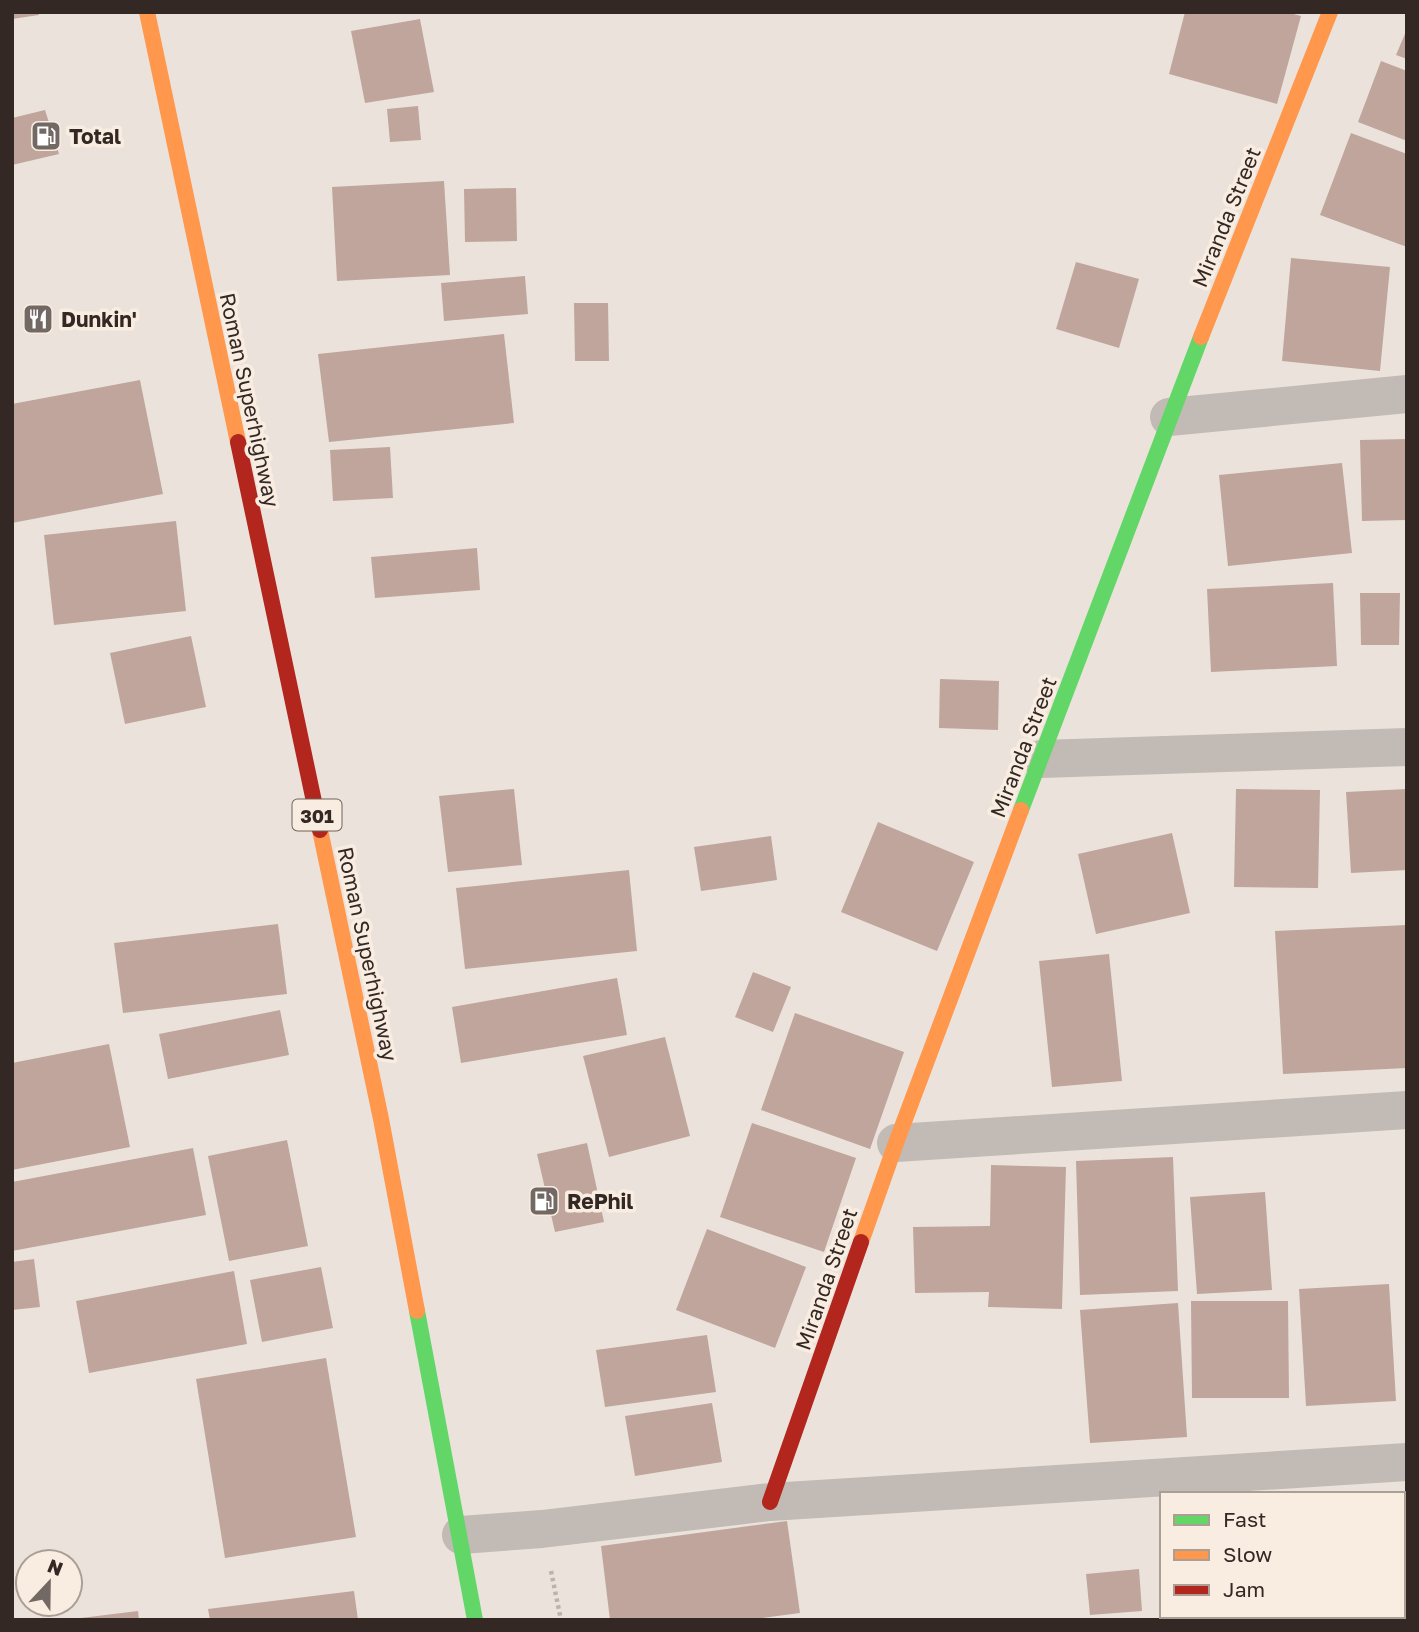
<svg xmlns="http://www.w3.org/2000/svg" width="1419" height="1632" font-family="'Golos Text',sans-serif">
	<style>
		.building { fill: #bfa59c }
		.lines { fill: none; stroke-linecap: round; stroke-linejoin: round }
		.path { stroke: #bbb3ae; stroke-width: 4.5; stroke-dasharray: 3.5 3.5; stroke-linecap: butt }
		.street { stroke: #c2bbb5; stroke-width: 38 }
		.fast { stroke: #63d668; stroke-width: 16 }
		.slow { stroke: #ff974d; stroke-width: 16 }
		.jam { stroke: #b3261e; stroke-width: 16 }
		.labels { text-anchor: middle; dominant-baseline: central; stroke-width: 7; stroke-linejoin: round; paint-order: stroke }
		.shield { fill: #f9ede1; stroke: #6e635d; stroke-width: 2 }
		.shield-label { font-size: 19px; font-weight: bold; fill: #332824 }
		.poi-label { font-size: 21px; font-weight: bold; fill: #332824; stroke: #f9ede1; text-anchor: start }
		.street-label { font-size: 21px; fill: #332824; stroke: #f9ede1 }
	</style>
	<rect width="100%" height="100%" fill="#ebe3db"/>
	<g class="building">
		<polygon points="12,12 38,12 39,15 12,19"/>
		<polygon points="1185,12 1286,12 1301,16 1277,104 1169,74"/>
		<polygon points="420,19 434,92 365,103 351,31"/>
		<polygon points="1407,29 1407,59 1396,55"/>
		<polygon points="1381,61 1407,71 1407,141 1358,122"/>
		<polygon points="418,106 421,140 390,142 387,109"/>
		<polygon points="45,110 59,154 12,165 12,118"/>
		<polygon points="1351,133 1407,154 1407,247 1320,215"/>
		<polygon points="444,181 450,275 337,281 332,187"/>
		<polygon points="516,188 517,241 465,242 464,189"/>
		<polygon points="1291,258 1390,267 1380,371 1282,361"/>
		<polygon points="1076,262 1139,279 1119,348 1056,329"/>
		<polygon points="525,276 528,314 444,321 441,283"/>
		<polygon points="574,303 608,303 609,361 575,361"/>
		<polygon points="504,334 514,423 329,442 318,354"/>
		<polygon points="140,380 163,494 12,523 12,404"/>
		<polygon points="1407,439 1407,520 1362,521 1360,440"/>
		<polygon points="390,447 393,498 333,501 330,450"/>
		<polygon points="1342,463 1352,553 1228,566 1219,475"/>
		<polygon points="176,521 186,611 54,625 44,535"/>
		<polygon points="477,548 480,590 375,598 371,557"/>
		<polygon points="1333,583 1337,666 1211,672 1207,589"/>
		<polygon points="1360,593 1400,593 1399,645 1361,645"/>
		<polygon points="191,636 206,707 125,724 110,653"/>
		<polygon points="940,679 999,681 998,730 939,728"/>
		<polygon points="514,789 522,865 448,872 439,796"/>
		<polygon points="1236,789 1320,790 1318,888 1234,887"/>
		<polygon points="1407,789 1407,870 1351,873 1346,792"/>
		<polygon points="878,822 974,862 937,951 841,912"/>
		<polygon points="1172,833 1190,913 1096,934 1078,854"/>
		<polygon points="771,836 777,880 701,891 694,847"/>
		<polygon points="629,870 637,951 465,969 456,888"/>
		<polygon points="278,924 287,994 123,1013 114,943"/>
		<polygon points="1407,925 1407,1068 1283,1074 1275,931"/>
		<polygon points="1109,954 1122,1081 1052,1087 1039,961"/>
		<polygon points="753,972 791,987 773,1032 735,1017"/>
		<polygon points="617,978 627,1035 461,1063 452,1007"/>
		<polygon points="280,1010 289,1055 168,1079 159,1034"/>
		<polygon points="795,1013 904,1052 870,1149 761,1110"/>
		<polygon points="665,1037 690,1136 609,1157 583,1056"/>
		<polygon points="109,1044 130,1147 12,1170 12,1063"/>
		<polygon points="752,1123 856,1158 824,1252 720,1217"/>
		<polygon points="287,1140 308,1246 229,1261 208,1156"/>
		<polygon points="587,1143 604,1222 555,1232 537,1154"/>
		<polygon points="193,1148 206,1215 12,1251 12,1182"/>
		<polygon points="1173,1157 1178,1291 1080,1295 1076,1161"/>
		<polygon points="991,1165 1066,1167 1062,1309 988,1307 989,1292 915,1293 913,1227 990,1226"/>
		<polygon points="1265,1192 1272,1290 1197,1294 1190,1197"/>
		<polygon points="707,1229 806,1267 775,1348 676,1310"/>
		<polygon points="34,1259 40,1307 12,1310 12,1262"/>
		<polygon points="321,1267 333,1328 262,1342 250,1280"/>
		<polygon points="234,1271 247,1344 89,1373 76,1301"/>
		<polygon points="1389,1284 1396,1401 1306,1406 1299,1289"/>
		<polygon points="1191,1301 1288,1301 1289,1398 1192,1398"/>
		<polygon points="1178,1303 1187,1437 1090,1443 1080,1310"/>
		<polygon points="707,1335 716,1392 605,1407 596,1350"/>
		<polygon points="326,1358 356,1537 225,1558 196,1379"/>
		<polygon points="712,1403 722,1462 635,1476 625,1416"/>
		<polygon points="787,1521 800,1613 747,1620 610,1620 601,1546"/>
		<polygon points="1139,1569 1142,1611 1090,1615 1086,1574"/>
		<polygon points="354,1591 358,1620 210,1620 208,1609"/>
		<polygon points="138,1611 139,1620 81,1620 81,1618"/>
	</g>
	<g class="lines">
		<polyline class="path" points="551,1571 561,1620"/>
		<g class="street">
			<polyline points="1169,417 1407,394"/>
			<polyline points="1041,759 1407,747"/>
			<polyline points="896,1143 1407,1110"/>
			<polyline points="461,1535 542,1529 770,1502 1407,1462"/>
		</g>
		<g class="fast">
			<polyline points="1021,810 1201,337"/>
			<polyline points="417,1311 475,1620"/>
		</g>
		<g class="slow">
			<polyline points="147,12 238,442"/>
			<polyline points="1201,337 1330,12"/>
			<polyline points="320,830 381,1119 417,1311"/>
			<polyline points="861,1242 896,1143 1021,810"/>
		</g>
		<g class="jam">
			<polyline points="238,442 320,830"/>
			<polyline points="770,1502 861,1242"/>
		</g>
	</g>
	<defs>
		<g id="fuel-square" transform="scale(1.575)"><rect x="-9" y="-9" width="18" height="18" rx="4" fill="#736964" stroke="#f9ede1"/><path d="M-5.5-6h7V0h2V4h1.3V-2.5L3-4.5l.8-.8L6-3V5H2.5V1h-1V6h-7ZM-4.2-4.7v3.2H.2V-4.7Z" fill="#fff"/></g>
		<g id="restaurant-square" transform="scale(1.575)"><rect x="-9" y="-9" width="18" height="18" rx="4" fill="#736964" stroke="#f9ede1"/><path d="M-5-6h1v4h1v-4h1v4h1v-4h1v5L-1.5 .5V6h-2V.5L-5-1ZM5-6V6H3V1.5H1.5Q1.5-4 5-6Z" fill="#fff"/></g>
	</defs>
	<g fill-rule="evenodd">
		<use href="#fuel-square" x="46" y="136"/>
		<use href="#restaurant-square" x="38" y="319"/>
		<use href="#fuel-square" x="544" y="1201"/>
	</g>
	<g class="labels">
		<rect class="shield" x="292.5" y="799.5" width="49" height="31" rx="5"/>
		<g class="shield-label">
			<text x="317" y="815">301</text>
		</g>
		<g class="poi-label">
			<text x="69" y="136">Total</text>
			<text x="61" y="319">Dunkin'</text>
			<text x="567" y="1201">RePhil</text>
		</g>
		<g class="street-label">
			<text transform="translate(1226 217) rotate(-68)">Miranda Street</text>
			<text transform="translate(250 400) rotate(78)">Roman Superhighway</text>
			<text transform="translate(1023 747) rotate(-69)">Miranda Street</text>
			<text transform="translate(368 954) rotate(78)">Roman Superhighway</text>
			<text transform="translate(826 1279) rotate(-71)">Miranda Street</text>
		</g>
	</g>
	<rect width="1419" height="1632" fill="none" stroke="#332824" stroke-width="28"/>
	<rect x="1160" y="1492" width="245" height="126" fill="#f9ede1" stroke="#aa9e95" stroke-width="2"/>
	<rect x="1174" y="1515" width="35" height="10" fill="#63d668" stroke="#aa9e95" stroke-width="2"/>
	<text x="1223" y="1527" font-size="21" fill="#332824">Fast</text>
	<rect x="1174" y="1550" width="35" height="10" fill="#ff974d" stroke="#aa9e95" stroke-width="2"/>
	<text x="1223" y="1562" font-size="21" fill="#332824">Slow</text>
	<rect x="1174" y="1585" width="35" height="10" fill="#b3261e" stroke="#aa9e95" stroke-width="2"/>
	<text x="1223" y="1597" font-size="21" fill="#332824">Jam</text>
	<g transform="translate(49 1583) rotate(22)"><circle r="33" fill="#f9ede1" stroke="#aa9e95" stroke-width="2"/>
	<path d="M0-5L12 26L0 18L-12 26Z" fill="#736964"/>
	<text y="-10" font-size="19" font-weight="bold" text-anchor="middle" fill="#332824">N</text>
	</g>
</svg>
